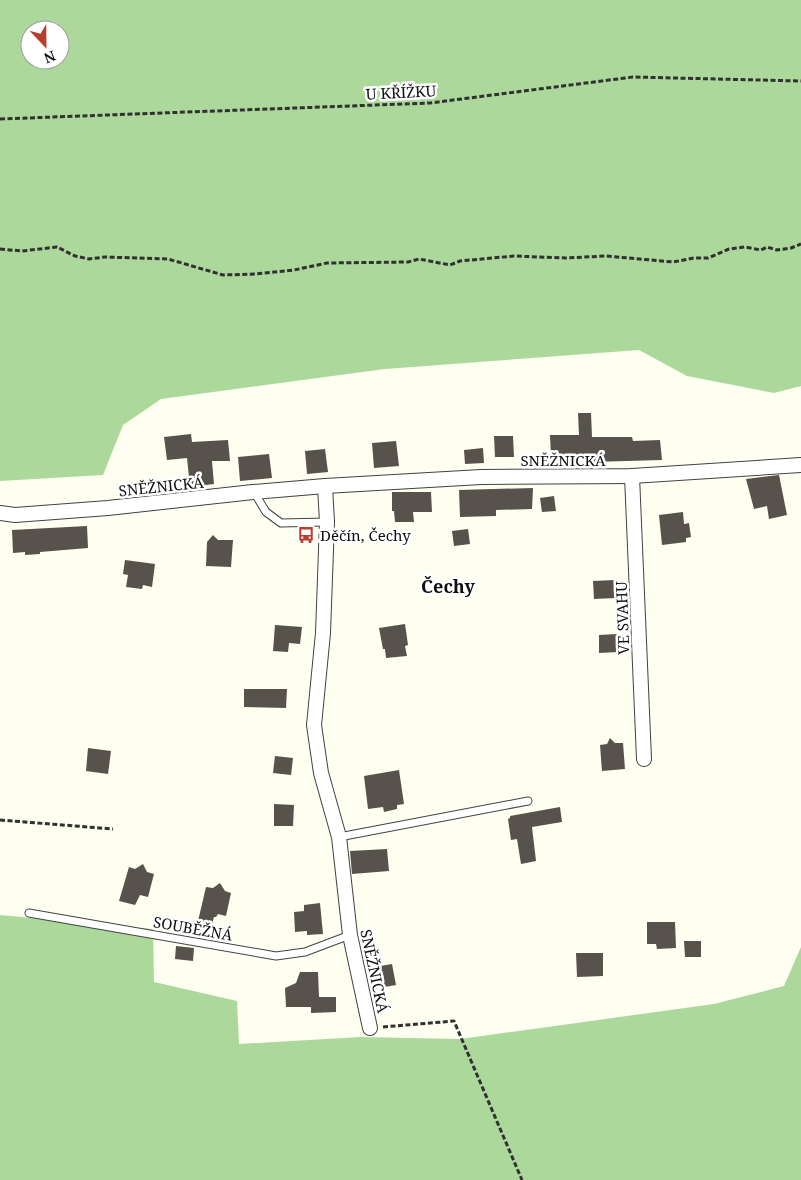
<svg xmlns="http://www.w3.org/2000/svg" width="801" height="1180" font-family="'Noto Serif',serif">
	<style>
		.forest { fill: #acd89b; fill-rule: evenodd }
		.building { fill: #57524b }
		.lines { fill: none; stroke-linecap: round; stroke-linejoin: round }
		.service-casing { stroke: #424242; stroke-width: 9 }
		.minor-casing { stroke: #424242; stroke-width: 16 }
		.path { stroke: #313131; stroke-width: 3; stroke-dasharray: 5 2.5; stroke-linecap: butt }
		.service { stroke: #fff; stroke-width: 7 }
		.minor { stroke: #fff; stroke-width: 14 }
		.labels { text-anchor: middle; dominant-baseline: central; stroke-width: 5; stroke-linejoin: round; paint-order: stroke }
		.street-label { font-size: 15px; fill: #0f0f0f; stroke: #fff }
		.poi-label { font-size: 15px; fill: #0f0f0f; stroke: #fff; text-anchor: start }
		.quarter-label { font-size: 18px; font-weight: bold; fill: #0f0f0f; stroke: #fff }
	</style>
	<rect width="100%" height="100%" fill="#fefef1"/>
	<g class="forest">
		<path d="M0 0H801V386L774 393 687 376 639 350 385 369 161 399 123 425 103 475 0 481ZM30 30H60V60H30Z"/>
		<polygon points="0,915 153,929 154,982 237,1001 239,1044 360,1037 460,1039 714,1004 784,986 801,947 801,1180 0,1180"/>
	</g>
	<g class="building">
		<polygon points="578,413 591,413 592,437 632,437 633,441 660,440 662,460 591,462 591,456 551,456 550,435 579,435"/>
		<polygon points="191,434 192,442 228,440 230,461 212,461 214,484 190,487 187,458 167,460 164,437"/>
		<polygon points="494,436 513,436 514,457 495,457"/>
		<polygon points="396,441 399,466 374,468 372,443"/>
		<polygon points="483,448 484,463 465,464 464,450"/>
		<polygon points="325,449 328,472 307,474 305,451"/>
		<polygon points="269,454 272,478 240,481 238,457"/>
		<polygon points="779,475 787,515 769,519 767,506 754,509 746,479"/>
		<polygon points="533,488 532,509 496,510 496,516 460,517 459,490"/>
		<polygon points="392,492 431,492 432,512 413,512 414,522 395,522 394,511 392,511"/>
		<polygon points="554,496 556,511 542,512 540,498"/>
		<polygon points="683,512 684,524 689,523 691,537 686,538 686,542 662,545 659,515"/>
		<polygon points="87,526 88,548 40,552 40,554 25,555 25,552 13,553 12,530"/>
		<polygon points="468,529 470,544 454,546 452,531"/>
		<polygon points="213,535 218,540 233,540 231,567 206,566 207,542"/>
		<polygon points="125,560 155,564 152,587 143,585 142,589 126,587 128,575 123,574"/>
		<polygon points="615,580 616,598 594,599 593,581"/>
		<polygon points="405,624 408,645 405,646 407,656 386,658 385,649 383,649 379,628"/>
		<polygon points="275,625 302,627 300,644 289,643 288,652 273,651"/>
		<polygon points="617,634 618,652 599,653 599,635"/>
		<polygon points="244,689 287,689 286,708 244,707"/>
		<polygon points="610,738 615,743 623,743 625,769 602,771 600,745 607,744"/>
		<polygon points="88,748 111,751 108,774 86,771"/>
		<polygon points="275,756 293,758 291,775 273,773"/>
		<polygon points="399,770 404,804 397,805 397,809 384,812 383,807 368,809 364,776"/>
		<polygon points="274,804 294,805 293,826 274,826"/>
		<polygon points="560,807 562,822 532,827 536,861 521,864 517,839 511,840 508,819 510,818 510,816"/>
		<polygon points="387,849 389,871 352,874 350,851"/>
		<polygon points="143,864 147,872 154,874 148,897 140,895 135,905 119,901 129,867 135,869"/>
		<polygon points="220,883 225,891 231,893 226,916 218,914 216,917 214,917 212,924 198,921 206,887 213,888"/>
		<polygon points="320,903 323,934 307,935 307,931 295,932 294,912 304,911 304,905"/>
		<polygon points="647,922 675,922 676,948 657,949 656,944 647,944"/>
		<polygon points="684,941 701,941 701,957 685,957"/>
		<polygon points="176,946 194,948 193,961 175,959"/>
		<polygon points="576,953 603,953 603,976 577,977"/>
		<polygon points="392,964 396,985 373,989 369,968"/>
		<polygon points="300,972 318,972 319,997 336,997 336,1012 311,1013 311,1007 286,1007 285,988 296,983"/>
	</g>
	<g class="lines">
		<g class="service-casing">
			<g id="service">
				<polyline points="254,492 266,512 281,523 327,522"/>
				<polyline points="339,837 528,801"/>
				<polyline points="29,913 276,956 305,952 350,935"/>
			</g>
		</g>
		<g class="minor-casing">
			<g id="minor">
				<polyline points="632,476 644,759"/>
				<polyline points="325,486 327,522 323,633 314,725 321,773 339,837 350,935 370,1028"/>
				<polyline points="0,513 15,515 108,508 253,492 325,486 481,477 632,476 801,465"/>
			</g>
		</g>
		<g class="path">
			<polyline points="0,119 430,103 633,77 801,81"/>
			<polyline points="0,249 22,251 57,247 75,256 89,259 105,257 168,259 223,275 256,274 294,270 327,263 408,262 419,259 450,265 460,261 514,256 566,258 606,256 673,262 694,258 708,258 729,249 745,247 761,250 767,247 777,250 791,248 801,244"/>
			<polyline points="0,820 113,829"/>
			<polyline points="383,1027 454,1021 522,1180"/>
		</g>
		<use href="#service" class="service"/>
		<use href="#minor" class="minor"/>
	</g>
	<defs>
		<g id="bus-bare" transform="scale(1.35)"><path d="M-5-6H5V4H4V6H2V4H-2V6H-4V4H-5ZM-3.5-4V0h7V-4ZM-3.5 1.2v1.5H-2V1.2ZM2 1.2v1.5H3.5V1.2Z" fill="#b93d2c" stroke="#fff" stroke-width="2.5" paint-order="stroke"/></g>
	</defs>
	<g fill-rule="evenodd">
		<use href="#bus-bare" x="306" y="535"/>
	</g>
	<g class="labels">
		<g class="street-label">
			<text transform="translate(401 92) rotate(-3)">U KŘÍŽKU</text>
			<text x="563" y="460">SNĚŽNICKÁ</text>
			<text transform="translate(161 486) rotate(-6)">SNĚŽNICKÁ</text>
			<text transform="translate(622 618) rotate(-92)">VE SVAHU</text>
			<text transform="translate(193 928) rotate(10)">SOUBĚŽNÁ</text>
			<text transform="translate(375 971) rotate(78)">SNĚŽNICKÁ</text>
		</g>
		<g class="poi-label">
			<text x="320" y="535">Děčín, Čechy</text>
		</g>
		<g class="quarter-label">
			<text x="448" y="586">Čechy</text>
		</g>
	</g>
	<g transform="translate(45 45) rotate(158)"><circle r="24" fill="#ffffff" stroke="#9f9f9f"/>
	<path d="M0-4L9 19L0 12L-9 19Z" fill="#b93d2c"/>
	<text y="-8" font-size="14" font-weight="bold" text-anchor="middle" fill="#0f0f0f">N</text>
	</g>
</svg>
